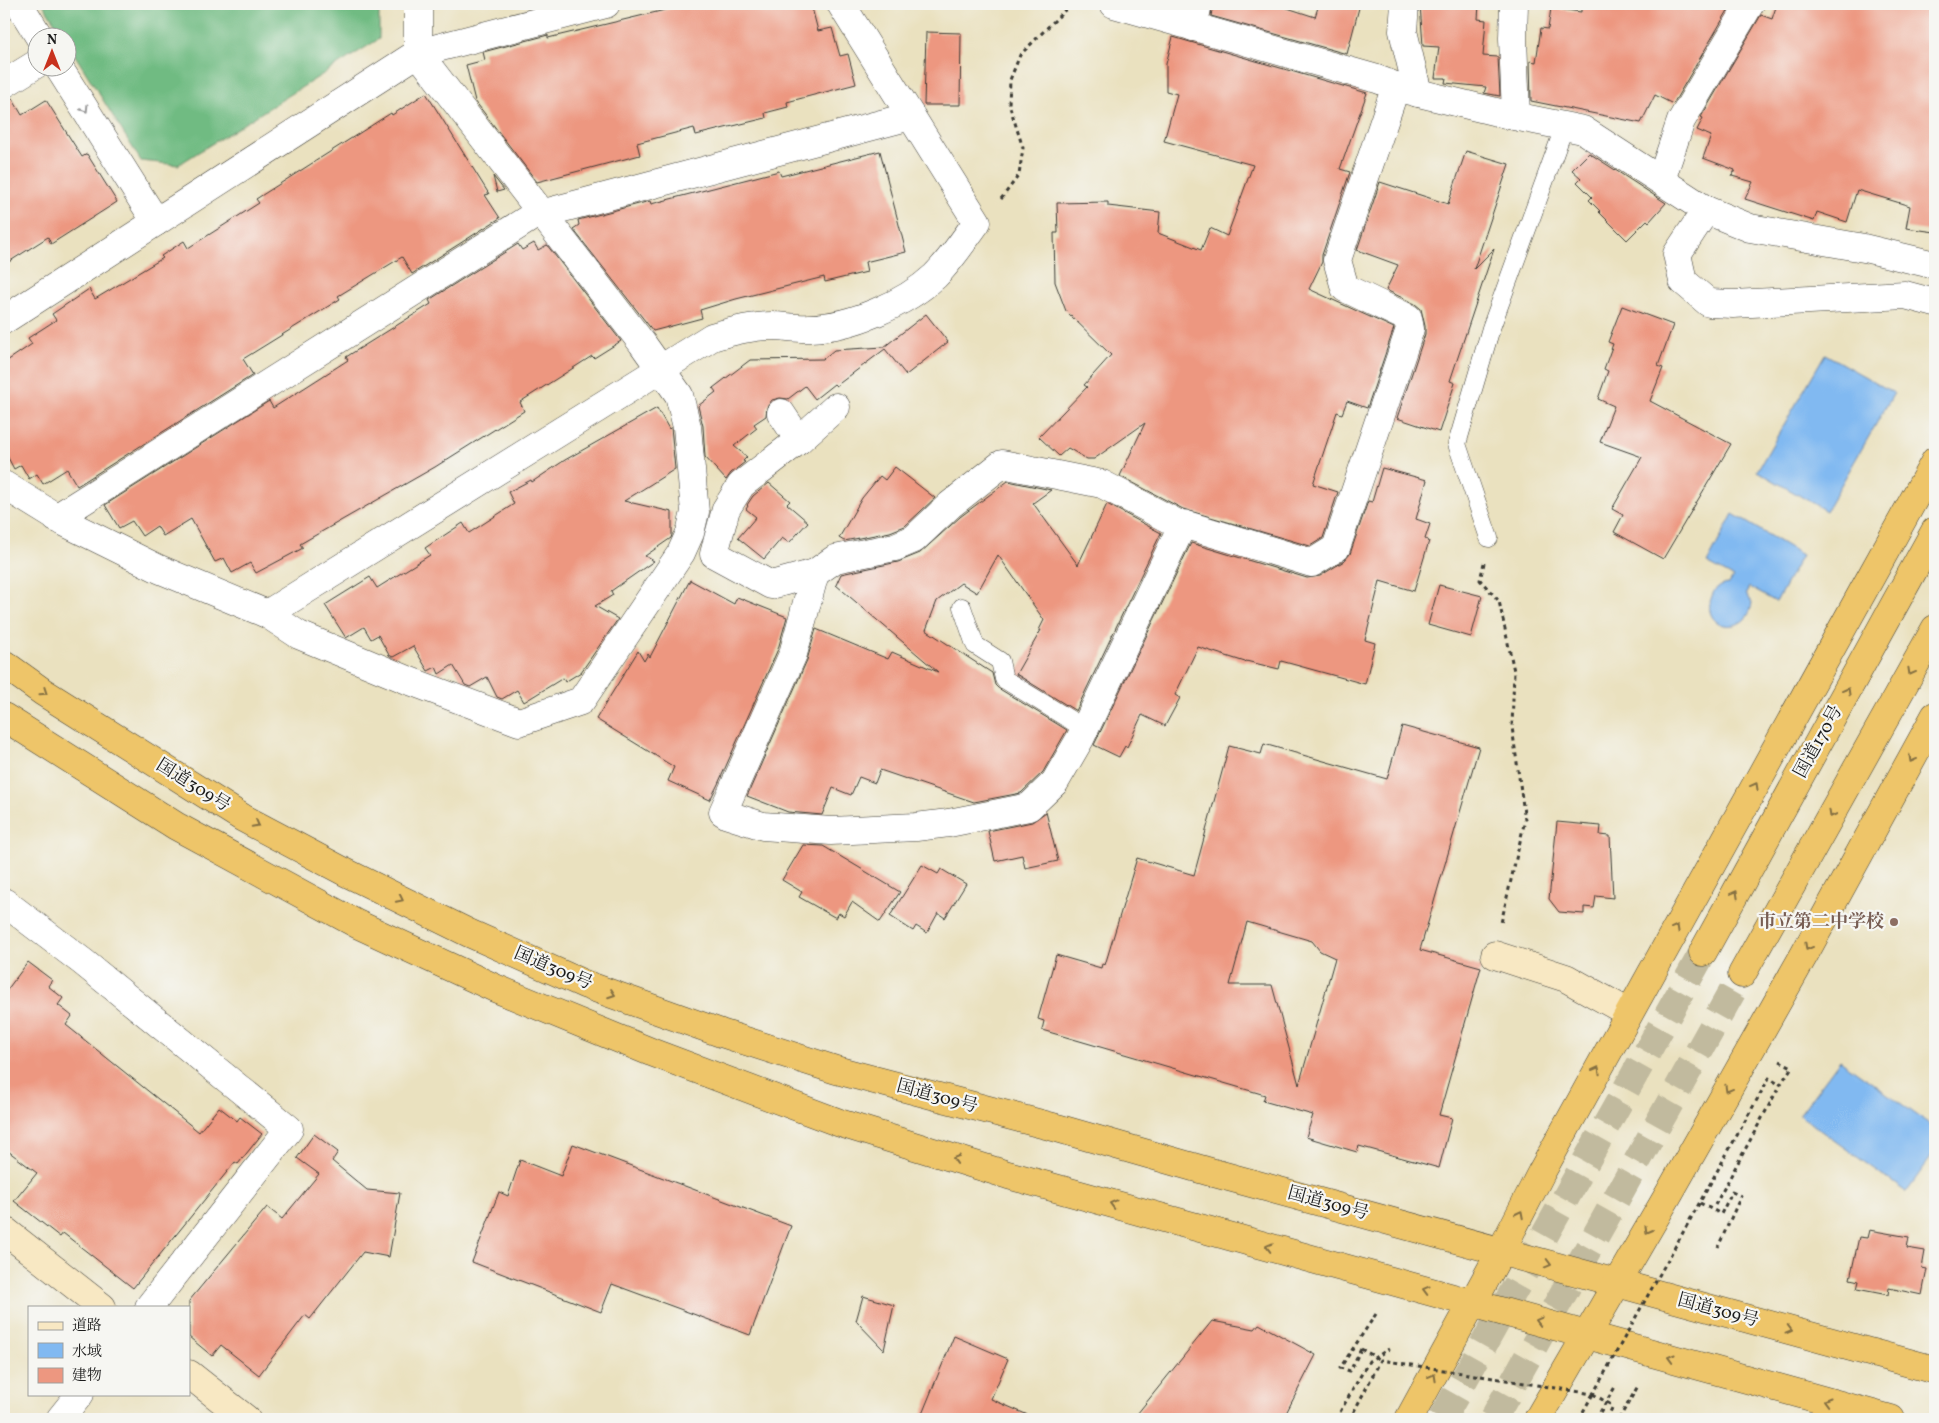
<svg xmlns="http://www.w3.org/2000/svg" width="1939" height="1423" font-family="Vollkorn,'Noto Serif JP',serif">
	<style>
		.forest { fill: #6fbb82; stroke: #466c4f }
		.water { fill: #81b9f1; stroke: #4e6a86 }
		.building { fill: #ed9780; fill-rule: evenodd }
		.lines { fill: none; stroke-linecap: round; stroke-linejoin: round }
		.highway-tunnel { stroke: #c1ba9e; stroke-width: 28; stroke-dasharray: 28 14; stroke-linecap: butt }
		.lane-casing { stroke: #3b3a34; stroke-width: 19 }
		.street-casing { stroke: #3b3a34; stroke-width: 29 }
		.secondary-casing { stroke: #3b3a34; stroke-width: 29 }
		.highway-casing { stroke: #3b3a34; stroke-width: 29 }
		.path { stroke: #3b3a34; stroke-width: 3; stroke-dasharray: 4 4; stroke-linecap: butt }
		.lane { stroke: #fff; stroke-width: 18 }
		.street { stroke: #fff; stroke-width: 28 }
		.secondary { stroke: #f8e8c3; stroke-width: 28 }
		.highway { stroke: #eec569; stroke-width: 28 }
		.path-bridge { stroke: #3b3a34; stroke-width: 3; stroke-dasharray: 4 4; stroke-linecap: butt }
		.oneway { stroke: #999 }
		.oneway2 { stroke: #857042 }
		.education-dot { fill: #8d6e63; stroke: #f6f6f2; stroke-width: 2 }
		.labels { text-anchor: middle; dominant-baseline: central; stroke-width: 4.5; stroke-linejoin: round; paint-order: stroke }
		.street-label { font-size: 18px; fill: #1c1c1c; stroke: #f6f6f2 }
		.education-label { font-size: 18px; font-weight: bold; fill: #785e54; stroke: #f6f6f2; text-anchor: end }
	</style>
	<rect width="100%" height="100%" fill="#f6f6f2"/>
	<filter id="ink" filterUnits="userSpaceOnUse"><feTurbulence type="fractalNoise" baseFrequency=".02" numOctaves="2"/><feDisplacementMap in="SourceGraphic" scale="10" xChannelSelector="R" yChannelSelector="G"/><feConvolveMatrix kernelMatrix="1 2 1 2 8 2 1 2 1" color-interpolation-filters="sRGB"/></filter>
	<filter id="wash" filterUnits="userSpaceOnUse"><feTurbulence type="fractalNoise" baseFrequency=".0096" numOctaves="4" result="noise"/><feDisplacementMap in="SourceGraphic" scale="20" xChannelSelector="R" yChannelSelector="G"/><feGaussianBlur stdDeviation="1.12" result="paint"/><feColorMatrix in="noise" values="0 0 0 0 0 0 0 0 0 0 0 0 0 0 0 0 0 1.4 0 .05"/><feComposite in="paint" operator="in"/></filter>
	<g filter="url(#wash)">
		<rect width="100%" height="100%" fill="#eae1bf"/>
		<polygon class="forest" points="43,4 379,4 379,39 178,165 141,161 68,44 68,38 64,37"/>
		<g class="water">
			<polygon points="1825,354 1894,393 1826,511 1757,471"/>
			<path d="M1733 514 1802 555 1776 602 1749 587 1746 594 1752 602C1749 638 1698 630 1712 596 1715 587 1720 585 1729 584L1733 577 1707 563Z"/>
			<polygon points="1840,1060 1935,1128 1935,1152 1906,1192 1799,1115"/>
		</g>
		<g id="blocks">
			<g class="building">
				<polygon points="690,4 811,4 818,31 832,28 840,56 848,54 856,84 787,102 788,107 765,113 766,118 696,135 694,128 637,143 640,155 537,182 475,101 466,65 485,60 483,52 548,35 548,38"/>
				<polygon points="1213,4 1275,4 1315,17 1319,4 1360,4 1347,54 1211,16"/>
				<polygon points="1420,4 1479,4 1478,19 1486,20 1483,56 1498,57 1500,96 1484,93 1486,87 1445,83 1446,78 1435,78 1439,47 1423,46"/>
				<polygon points="1581,4 1723,4 1730,7 1673,104 1655,95 1641,123 1531,101 1530,61 1536,62 1541,28 1548,29 1551,8 1581,12"/>
				<polygon points="1777,4 1935,4 1935,232 1906,228 1910,206 1857,190 1847,222 1817,212 1814,221 1745,199 1753,182 1732,176 1735,170 1703,158 1711,136 1697,130 1703,118 1701,117 1761,15 1772,19"/>
				<polygon points="926,32 961,33 960,105 924,105"/>
				<polygon points="1173,37 1367,93 1340,169 1350,172 1322,255 1322,262 1309,289 1394,328 1367,408 1347,401 1342,414 1337,412 1313,484 1338,492 1323,538 1310,546 1183,509 1120,476 1145,423 1094,459 1087,459 1068,448 1059,456 1039,437 1087,387 1084,385 1111,355 1066,311 1055,282 1054,233 1058,233 1057,203 1108,202 1108,206 1160,212 1158,233 1201,250 1210,228 1227,236 1253,165 1164,141 1177,94 1166,91 1166,64"/>
				<polygon points="426,93 489,194 485,195 500,218 412,274 402,257 338,296 340,299 243,359 253,375 77,486 67,469 43,484 37,474 29,479 21,465 14,469 4,450 4,363 32,344 28,338 56,320 52,314 89,289 95,299 163,258 161,256 184,241 188,248 259,203 256,199 391,113 392,115"/>
				<polygon points="12,98 22,115 46,100 82,157 87,154 117,202 51,244 48,237 4,265 4,100"/>
				<polygon points="880,151 906,252 865,262 867,272 825,282 824,277 736,299 700,310 702,318 653,331 573,229 579,225 578,220 650,201 651,204 779,171 781,176"/>
				<polygon points="1466,151 1509,164 1474,269 1494,249 1450,381 1455,383 1439,432 1397,418 1425,334 1425,326 1421,309 1415,304 1386,290 1398,265 1357,250 1380,182 1448,204"/>
				<polygon points="1589,153 1666,203 1649,222 1647,220 1627,240 1599,212 1600,211 1589,200 1592,197 1577,182 1581,178 1572,170"/>
				<polygon points="493,176 504,190 497,192"/>
				<polygon points="534,243 538,250 547,245 621,341 594,358 592,356 520,402 524,411 435,467 300,544 303,548 256,573 250,563 232,573 224,558 215,562 191,519 163,536 157,526 142,536 132,521 119,528 105,505 269,401 273,408 348,360 346,357 431,304 429,300 518,244 522,250"/>
				<polygon points="1622,306 1673,325 1658,366 1663,368 1650,401 1731,444 1663,559 1614,532 1623,515 1612,509 1642,457 1600,442 1614,406 1598,399 1608,371 1604,369 1613,344 1608,342"/>
				<polygon points="926,314 948,342 906,375 885,349 836,386 834,384 815,399 805,386 788,399 780,398 772,400 767,407 766,416 754,424 757,428 734,446 747,457 743,461 745,462 731,473 726,480 705,457 703,426 698,406 716,392 713,388 750,360 823,359 834,350 884,347"/>
				<polygon points="657,408 669,429 671,427 675,469 624,501 672,512 672,535 671,538 645,556 654,561 611,591 613,595 595,606 618,619 581,672 565,682 563,678 524,702 517,690 502,699 497,697 487,677 470,687 465,685 453,665 439,674 436,667 428,671 413,646 393,657 389,655 378,635 371,639 364,627 346,638 325,605 370,577 377,588 430,555 425,548 463,523 469,533 514,504 508,492 531,480 532,482 565,460"/>
				<polygon points="895,467 935,498 905,526 890,532 844,541 839,538 862,498 880,476 885,480"/>
				<polygon points="1382,468 1427,480 1416,519 1430,524 1425,539 1429,541 1414,591 1380,581 1365,640 1375,643 1365,684 1281,661 1279,669 1246,661 1245,662 1198,647 1175,695 1180,698 1165,726 1142,715 1127,747 1125,746 1119,757 1094,745 1191,543 1307,578 1320,576 1344,561 1350,554 1368,501 1372,502"/>
				<polygon points="1008,481 1051,490 1033,503 1078,565 1107,504 1161,533 1076,711 1016,674 1041,630 1039,630 1044,620 998,555 977,593 961,583 937,601 926,630 992,673 995,685 998,688 1067,730 1043,772 1021,793 974,802 880,770 875,783 859,777 851,795 833,788 822,815 788,812 747,796 807,660 816,629 888,659 892,652 938,672 836,585 841,574 898,562 920,553 960,517"/>
				<polygon points="769,483 790,501 787,504 808,522 789,543 782,538 764,559 738,538 756,517 746,509 748,506 747,505 753,496"/>
				<polygon points="690,580 734,604 737,597 787,617 778,649 718,784 710,800 668,781 674,767 596,719 638,651 644,661 648,654 650,657"/>
				<polygon points="1439,585 1482,596 1471,637 1428,625"/>
				<path d="M1402 726 1479 747 1420 950 1481 967 1439 1115 1452 1118 1439 1168 1359 1146 1357 1152 1306 1137 1313 1115 1263 1101 1265 1095 1042 1030 1044 1021 1038 1019 1056 955 1101 968 1102 964 1105 965 1137 858 1194 875 1229 746 1261 754 1264 744 1387 779ZM1247 922 1312 941 1320 951 1335 958 1299 1085 1272 985H1230Z"/>
				<polygon points="1046,812 1058,861 1025,868 1022,855 995,861 988,831 1032,822"/>
				<polygon points="1557,822 1601,826 1600,835 1610,836 1613,898 1596,896 1594,908 1584,907 1584,914 1559,912 1549,899"/>
				<polygon points="803,845 823,846 900,892 880,922 852,902 844,916 839,913 836,918 799,897 802,892 782,880"/>
				<polygon points="922,865 938,874 941,869 966,884 945,918 938,913 927,933 916,926 913,931 890,916"/>
				<polygon points="28,962 52,980 48,986 63,998 58,1005 72,1016 66,1025 199,1132 219,1107 237,1121 240,1117 262,1134 238,1164 235,1162 133,1288 63,1233 60,1237 14,1201 37,1173 4,1148 4,994"/>
				<polygon points="314,1134 338,1152 332,1161 367,1190 400,1193 389,1257 363,1252 310,1319 305,1315 259,1375 221,1345 212,1356 189,1337 189,1301 267,1207 282,1219 319,1174 297,1158"/>
				<polygon points="573,1144 791,1226 750,1335 612,1284 601,1312 472,1262 499,1192 508,1196 520,1160 561,1176"/>
				<polygon points="1869,1230 1909,1237 1907,1248 1925,1251 1922,1268 1927,1269 1922,1295 1889,1288 1888,1295 1857,1289 1859,1281 1850,1279 1859,1237 1867,1238"/>
				<polygon points="863,1296 894,1305 884,1350 856,1321"/>
				<polygon points="1212,1321 1255,1329 1259,1324 1316,1355 1283,1419 1133,1419"/>
				<polygon points="954,1336 1008,1359 991,1399 1037,1419 920,1419"/>
			</g>
		</g>
	</g>
	<g filter="url(#ink)">
		<use href="#blocks" fill-opacity="0" stroke="#3b3a34" stroke-width="1"/>
		<g class="lines">
			<g class="highway-tunnel">
				<polyline points="1442,1419 1703,952"/>
				<polyline points="1493,1419 1742,974"/>
			</g>
			<g class="lane-casing">
				<g id="lane">
					<polyline points="1489,538 1457,444 1491,328 1565,125"/>
					<polyline points="962,607 975,645 1000,661 1004,679 1085,729"/>
				</g>
			</g>
			<g class="street-casing">
				<g id="street">
					<polyline points="19,4 40,38"/>
					<polyline points="1114,4 1377,79 1406,90 1509,115 1583,130 1706,210 1750,228 1864,248 1935,265"/>
					<polyline points="1405,4 1403,31 1418,93"/>
					<polyline points="1514,4 1513,38 1516,116"/>
					<polyline points="1193,27 1198,4"/>
					<polyline points="59,68 156,222"/>
					<polyline points="4,84 38,63"/>
					<polyline points="1661,180 1681,121 1750,4"/>
					<polyline points="1706,210 1677,254 1683,281 1709,303 1733,304 1905,295 1935,303"/>
					<polyline points="4,320 418,53 606,4"/>
					<polyline points="836,407 799,440 741,485 726,509 714,554 771,585 815,573 835,559 895,547 914,539 950,505 1002,464 1102,484 1182,526 1183,524 1312,563 1336,548 1410,329 1408,318 1345,288 1337,260 1396,86"/>
					<polyline points="781,413 799,440"/>
					<polyline points="4,485 64,522 159,569 267,614 299,635 410,681 519,722 581,701 681,553 690,533 695,512 687,427 679,395 642,343 418,53 418,4"/>
					<polyline points="56,518 533,216 911,116"/>
					<polyline points="815,573 793,654 723,812 728,815 763,826 831,831 916,827 949,823 1029,807 1055,782 1080,739 1182,526"/>
					<path d="M267 614 712 337C732 331 751 326 772 326 785 326 797 329 810 328 851 327 905 304 935 276 951 260 964 240 977 222L841 4"/>
					<polyline points="4,902 83,962 289,1129 149,1307"/>
					<polyline points="60,1419 80,1394"/>
				</g>
			</g>
			<g class="secondary-casing">
				<g id="secondary">
					<polyline points="1495,955 1566,978 1629,1013"/>
					<polyline points="4,1230 102,1307"/>
					<polyline points="189,1374 246,1419"/>
				</g>
			</g>
			<g class="highway-casing">
				<g id="highway">
					<polyline points="4,664 43,692 243,818 345,872 469,933 584,984 721,1033 836,1070 1057,1128 1214,1173 1935,1370"/>
					<polyline points="4,717 176,826 357,924 495,988 651,1052 840,1123 1008,1175 1891,1419"/>
					<polyline points="1703,952 1935,531"/>
					<polyline points="1742,974 1935,629"/>
					<polyline points="1409,1419 1501,1251 1541,1173 1935,461"/>
					<polyline points="1538,1419 1667,1197 1804,955 1935,716"/>
				</g>
			</g>
			<g class="path">
				<polyline points="1001,199 1019,175 1023,148 1009,104 1010,80 1020,55 1065,10 1080,4"/>
				<polyline points="1484,563 1480,580 1499,601 1514,671 1512,727 1525,820 1501,923"/>
				<polyline points="1700,1203 1721,1214 1732,1192 1741,1196 1718,1247"/>
				<polyline points="1715,1205 1780,1085 1792,1067 1780,1061"/>
				<polyline points="1361,1349 1350,1371 1340,1368 1376,1314"/>
				<polyline points="1336,1419 1369,1361 1389,1349"/>
				<polyline points="1579,1419 1593,1394"/>
				<polyline points="1596,1419 1615,1387"/>
				<polyline points="1607,1419 1613,1406"/>
				<polyline points="1619,1419 1638,1386"/>
			</g>
			<use href="#lane" class="lane"/>
			<use href="#street" class="street"/>
			<use href="#secondary" class="secondary"/>
			<use href="#highway" class="highway"/>
			<g class="path-bridge">
				<polyline points="1361,1349 1381,1360"/>
				<polyline points="1593,1394 1613,1406"/>
				<polyline points="1350,1419 1381,1360 1593,1394 1769,1078 1780,1085"/>
			</g>
		</g>
		<defs><path id="oneway-chevron" d="M-2-3.5L2.5 0L-2 3.5" fill="none" stroke-width="1.6" stroke-linecap="round" stroke-linejoin="round" transform="scale(1.25)"/></defs>
		<use class="oneway" href="#oneway-chevron" transform="translate(85 109) rotate(58)"/>
		<g class="oneway2">
			<use href="#oneway-chevron" transform="translate(1911 672) rotate(119)"/>
			<use href="#oneway-chevron" transform="translate(1847 691) rotate(-61)"/>
			<use href="#oneway-chevron" transform="translate(44 692) rotate(34)"/>
			<use href="#oneway-chevron" transform="translate(1912 759) rotate(119)"/>
			<use href="#oneway-chevron" transform="translate(1755 786) rotate(-61)"/>
			<use href="#oneway-chevron" transform="translate(1832 814) rotate(119)"/>
			<use href="#oneway-chevron" transform="translate(256 824) rotate(28)"/>
			<use href="#oneway-chevron" transform="translate(1735 894) rotate(-61)"/>
			<use href="#oneway-chevron" transform="translate(400 899) rotate(26)"/>
			<use href="#oneway-chevron" transform="translate(1676 928) rotate(-61)"/>
			<use href="#oneway-chevron" transform="translate(1808 947) rotate(119)"/>
			<use href="#oneway-chevron" transform="translate(612 994) rotate(20)"/>
			<use href="#oneway-chevron" transform="translate(1597 1070) rotate(-61)"/>
			<use href="#oneway-chevron" transform="translate(1728 1089) rotate(119)"/>
			<use href="#oneway-chevron" transform="translate(956 1159) rotate(-163)"/>
			<use href="#oneway-chevron" transform="translate(1113 1204) rotate(-165)"/>
			<use href="#oneway-chevron" transform="translate(1520 1214) rotate(-63)"/>
			<use href="#oneway-chevron" transform="translate(1648 1230) rotate(120)"/>
			<use href="#oneway-chevron" transform="translate(1269 1247) rotate(-165)"/>
			<use href="#oneway-chevron" transform="translate(1548 1264) rotate(15)"/>
			<use href="#oneway-chevron" transform="translate(1426 1290) rotate(-165)"/>
			<use href="#oneway-chevron" transform="translate(1539 1321) rotate(-165)"/>
			<use href="#oneway-chevron" transform="translate(1789 1330) rotate(15)"/>
			<use href="#oneway-chevron" transform="translate(1671 1358) rotate(-164)"/>
			<use href="#oneway-chevron" transform="translate(1433 1377) rotate(-61)"/>
			<use href="#oneway-chevron" transform="translate(1827 1401) rotate(-164)"/>
		</g>
	</g>
	<circle class="education-dot" cx="1894" cy="922" r="5"/>
	<g class="labels">
		<g class="street-label">
			<text transform="translate(1819 742) rotate(-61)">国道170号</text>
			<text transform="translate(193 786) rotate(32)">国道309号</text>
			<text transform="translate(553 969) rotate(23)">国道309号</text>
			<text transform="translate(937 1097) rotate(15)">国道309号</text>
			<text transform="translate(1328 1204) rotate(15)">国道309号</text>
			<text transform="translate(1718 1311) rotate(15)">国道309号</text>
		</g>
		<g class="education-label">
			<text x="1884" y="922">市立第二中学校</text>
		</g>
	</g>
	<rect width="1939" height="1423" fill="none" stroke="#f6f6f2" stroke-width="20"/>
	<rect x="28" y="1306" width="162" height="90" fill="#f6f6f2" stroke="#9f9f9c"/>
	<rect x="38" y="1322" width="25" height="8" fill="#f8e8c3" stroke="#9f9f9c"/>
	<text x="72" y="1330" font-size="15" fill="#1c1c1c">道路</text>
	<rect x="38" y="1343" width="25" height="15" fill="#81b9f1" stroke="#9f9f9c"/>
	<text x="72" y="1356" font-size="15" fill="#1c1c1c">水域</text>
	<rect x="38" y="1368" width="25" height="15" fill="#ed9780" stroke="#9f9f9c"/>
	<text x="72" y="1380" font-size="15" fill="#1c1c1c">建物</text>
	<g transform="translate(52 52)"><circle r="24" fill="#f6f6f2" stroke="#9f9f9c"/>
	<path d="M0-4L9 19L0 12L-9 19Z" fill="#c8321e"/>
	<text y="-8" font-size="14" font-weight="bold" text-anchor="middle" fill="#1c1c1c">N</text>
	</g>
</svg>
